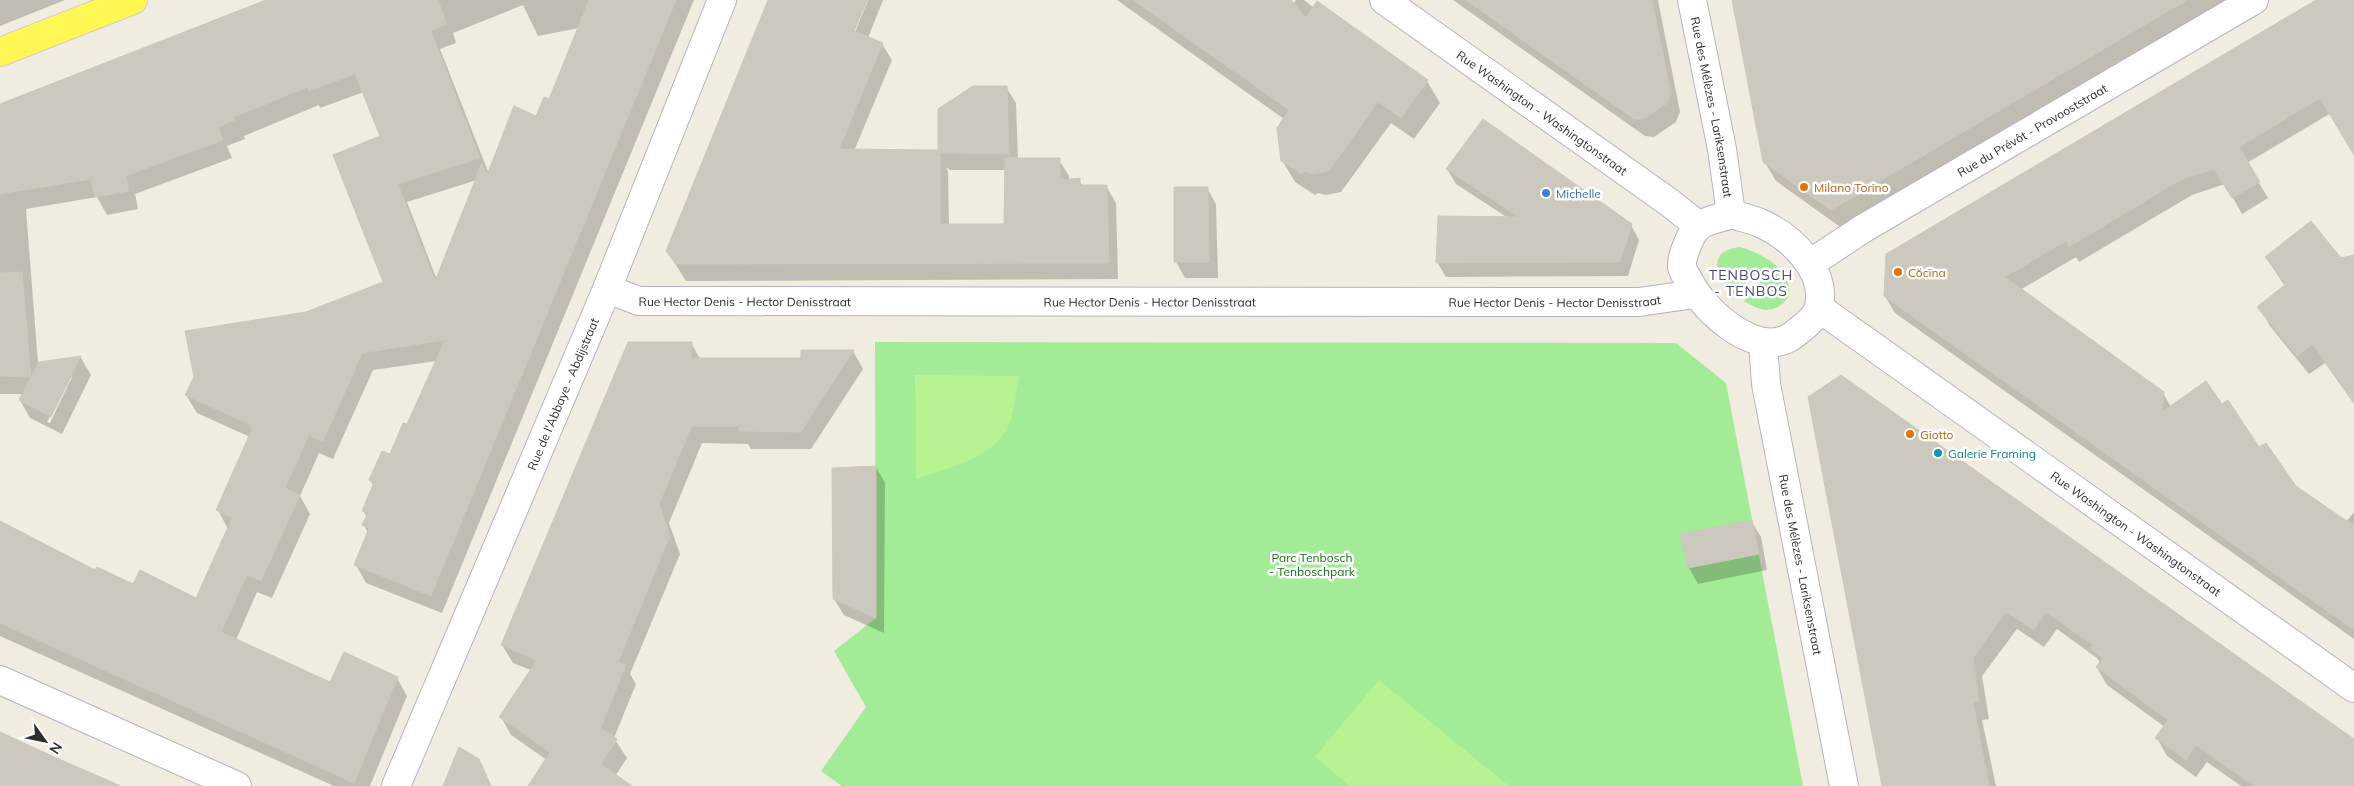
<svg xmlns="http://www.w3.org/2000/svg" width="2354" height="786" font-family="Mulish,sans-serif">
	<style>
		.green { fill: #a3eb96 }
		.pitch { fill: #b7f391 }
		.shadow { fill: #0003; fill-rule: evenodd }
		.building { fill: #ccc8be; stroke: #ccc8b8 }
		.lines { fill: none; stroke-linecap: round; stroke-linejoin: round }
		.street-casing { stroke: #b3b3c2; stroke-width: 30 }
		.secondary-casing { stroke: #b3b3c2; stroke-width: 30 }
		.primary-casing { stroke: #cdcdcd; stroke-width: 30 }
		.street { stroke: #fff; stroke-width: 28 }
		.secondary { stroke: #fff; stroke-width: 28 }
		.primary { stroke: #fff754; stroke-width: 28 }
		.food-dot { fill: #e8710a; stroke: #fff; stroke-width: 2 }
		.shop-dot { fill: #3f7fe0; stroke: #fff; stroke-width: 2 }
		.culture-dot { fill: #0f9aa8; stroke: #fff; stroke-width: 2 }
		.labels { text-anchor: middle; dominant-baseline: central; stroke-width: 5; stroke-linejoin: round; paint-order: stroke }
		.street-label { font-size: 12px; fill: #2d2d2d; stroke: #fff }
		.food-label { font-size: 12px; fill: #c56008; stroke: #fff; text-anchor: start }
		.shop-label { font-size: 12px; fill: #366cbe; stroke: #fff; text-anchor: start }
		.culture-label { font-size: 12px; fill: #0d838f; stroke: #fff; text-anchor: start }
		.park-label { font-size: 12px; fill: #157413; stroke: #fff }
		.neighbourhood-label { font-size: 14px; letter-spacing: 1px; fill: #484884; stroke: #fff }
	</style>
	<rect width="100%" height="100%" fill="#f0ecdf"/>
	<g class="green">
		<path d="M1740 247C1763 254 1792 269 1789 296 1776 314 1763 313 1744 301L1763 279 1750 270 1744 279 1747 281 1736 296C1717 280 1704 251 1740 247Z"/>
		<polygon points="875,342 1676,343 1726,383 1803,786 842,786 821,771 866,707 834,651 876,618"/>
	</g>
	<g class="pitch">
		<path d="M915 375 1019 376C1016 391 1015 408 1010 422 997 458 947 468 916 479Z"/>
		<polygon points="1379,680 1509,786 1350,786 1315,757"/>
	</g>
	<g class="shadow">
		<polygon points="0,0 65,0 0,26"/>
		<path d="M269 0H694L442 613 366 583 356 565 368 533 364 525 367 517 363 511 374 486 370 480 391 456 408 426 437 361 373 370 333 459 319 453 300 496 310 514 272 598 257 592 236 640 330 684 397 678 407 696 370 786H334L0 636V522L96 572 133 585 196 599 228 529 218 510 250 437 197 413 186 395 306 313 384 283 382 137 364 92 320 108 319 105 244 136 245 139 227 146 232 158 135 194 138 209 107 215 97 197 26 209 38 363 81 358 91 375 62 434 30 418 20 400 23 394H0V106ZM523 5 538 36 579 28 549 100 489 174 440 49 456 43 453 33ZM477 180 437 280 407 202ZM70 377H72L50 423 47 422Z"/>
		<path d="M769 0H866L851 36 853 37 868 0H883L868 38 882 44 892 60 854 151 939 152 1006 87 1016 103 1018 159 1059 160 1069 176V181L1079 180 1083 187 1106 186 1116 203 1118 279 686 281 667 251ZM946 167 950 170H1006V225H949L948 171Z"/>
		<polygon points="1117,0 1278,0 1290,8 1296,0 1304,0 1314,8 1317,3 1427,81 1440,103 1414,139 1391,123 1341,192 1326,195 1318,193 1315,195 1295,182 1282,160 1284,119"/>
		<polygon points="1453,0 1658,0 1680,112 1676,122 1654,137 1645,136"/>
		<polygon points="1733,0 2231,0 1843,229 1776,181 1764,161"/>
		<polygon points="2320,0 2354,0 2354,153 2331,113 2247,163 2268,198 2242,214 2225,184 2192,195 2079,262 2076,257 2020,290 2163,393 2171,407 2222,406 2296,487 2346,522 2354,512 2354,639 1895,313 1885,296"/>
		<polygon points="1447,169 1631,225 1639,240 1628,276 1446,277 1437,262 1508,218 1456,184"/>
		<polygon points="1207,188 1216,204 1218,278 1185,278 1176,262"/>
		<polygon points="2354,257 2354,404 2325,363 2309,374 2270,326 2259,307 2285,286 2266,258"/>
		<polygon points="691,343 700,359 802,359 853,351 863,369 811,449 751,449 748,444 702,443 669,523 680,554 630,674 636,684 614,738 627,758 616,775 630,786 529,786 547,760 511,735 501,717 531,670 513,663 502,645"/>
		<polygon points="1809,398 2354,741 2354,786 2241,786 2207,762 2196,777 2167,756 2157,738 2165,727 2107,685 2097,668 2100,663 2097,658 2057,629 2044,647 2017,629 1982,676 1989,719 1982,720 1996,786 1884,786"/>
		<polygon points="876,467 885,483 884,633 844,615 834,599"/>
		<polygon points="1751,521 1761,537 1767,570 1698,584 1689,568"/>
	</g>
	<g class="building">
		<polygon points="266,0 438,0 447,24 431,31 480,158 398,184 435,281 482,163 487,175 514,106 536,116 544,97 549,99 589,0 676,0 431,596 354,565 369,528 362,525 368,513 362,511 374,482 369,480 382,451 390,454 403,423 407,424 445,340 362,353 323,442 309,435 285,488 300,495 261,581 247,575 221,632 330,682 344,652 398,677 354,783 0,623 0,521 95,570 97,567 133,584 140,570 196,598 232,518 216,510 252,429 250,428 251,425 185,395 194,377 185,331 306,312 383,282 333,155 380,136 355,74 309,91 308,87 234,117 235,120 218,127 223,140 126,176 129,191 95,197 91,179 0,194 0,104"/>
		<polygon points="768,0 867,0 854,31 883,43 839,149 938,150 938,109 973,86 1007,86 1009,154 940,153 940,224 1004,224 1005,158 1060,158 1060,180 1080,178 1080,185 1107,185 1109,263 676,264 666,251"/>
		<polygon points="1133,0 1291,0 1306,18 1317,1 1428,80 1401,118 1378,102 1329,171 1313,174 1305,171 1302,174 1281,161 1277,128 1289,110"/>
		<polygon points="1466,0 1652,0 1671,94 1666,104 1643,119 1634,119"/>
		<polygon points="1732,0 2187,0 1831,210 1763,162"/>
		<polygon points="2316,0 2354,0 2354,155 2320,98 2239,147 2260,182 2232,198 2214,169 2182,179 2069,247 2066,241 2005,277 2164,392 2162,412 2206,381 2222,404 2228,400 2259,447 2266,443 2296,486 2354,526 2354,630 1884,296 1886,254"/>
		<polygon points="1483,119 1632,224 1620,262 1436,263 1438,216 1519,217 1446,169"/>
		<polygon points="1174,187 1208,187 1209,262 1174,262"/>
		<polygon points="2311,221 2341,258 2354,255 2354,403 2313,344 2297,356 2257,307 2286,284 2265,257"/>
		<polygon points="22,272 31,377 0,376 0,273"/>
		<polygon points="628,342 692,342 691,358 801,358 801,350 854,350 801,432 739,431 739,426 692,426 659,504 670,536 618,662 626,665 601,728 617,739 601,764 632,786 528,786 550,752 499,717 537,660 501,645"/>
		<polygon points="81,356 51,417 19,400 39,362"/>
		<polygon points="1841,375 2354,739 2354,786 2254,786 2196,745 2186,760 2155,738 2168,720 2096,667 2103,658 2091,649 2093,645 2046,612 2034,630 2006,612 1973,658 1979,701 1973,702 1989,786 1882,786 1808,397"/>
		<polygon points="876,466 876,618 833,599 832,468"/>
		<polygon points="1752,520 1759,554 1688,568 1680,534"/>
		<polygon points="0,732 52,756 121,786 0,786"/>
		<polygon points="459,747 479,759 491,786 443,786"/>
	</g>
	<g class="lines">
		<g class="street-casing">
			<g id="street">
				<path id="s1" d="M1384 0 1670 203 1699 226"/>
				<path id="s2" d="M1692 0 1722 149 1731 214"/>
				<path d="M1731 214C1740 217 1751 219 1760 223 1790 236 1827 270 1819 306 1817 318 1801 329 1792 336 1757 360 1703 310 1689 281 1687 277 1683 272 1682 267 1681 257 1691 232 1699 226 1706 220 1722 218 1731 214Z"/>
				<path id="s3" d="M1811 263 1864 228 2254 0"/>
				<path id="s4" d="M607 289 639 301 1639 302 1695 294"/>
				<path id="s5" d="M1819 308 2354 688"/>
				<path id="s6" d="M1763 343 1766 384 1844 786"/>
			</g>
		</g>
		<g class="secondary-casing">
			<g id="secondary">
				<polyline points="0,680 237,786"/>
				<path id="s7" d="M396 786 607 289 722 0"/>
			</g>
		</g>
		<g class="primary-casing">
			<polyline id="primary" points="0,52 133,0"/>
		</g>
		<use href="#street" class="street"/>
		<use href="#secondary" class="secondary"/>
		<use href="#primary" class="primary"/>
	</g>
	<g class="food-dot">
		<circle cx="1804" cy="187" r="5"/>
		<circle cx="1898" cy="272" r="5"/>
		<circle cx="1910" cy="434" r="5"/>
	</g>
	<circle class="shop-dot" cx="1546" cy="193" r="5"/>
	<circle class="culture-dot" cx="1938" cy="453" r="5"/>
	<g class="labels">
		<g class="street-label">
			<text stroke="none"><textPath href="#s2" startOffset="109">Rue des Mélèzes - Lariksenstraat</textPath></text>
			<text stroke="none"><textPath href="#s1" startOffset="194">Rue Washington - Washingtonstraat</textPath></text>
			<text stroke="none"><textPath href="#s3" startOffset="258">Rue du Prévôt - Provooststraat</textPath></text>
			<text stroke="none"><textPath href="#s4" startOffset="140">Rue Hector Denis - Hector Denisstraat</textPath></text>
			<text stroke="none"><textPath href="#s4" startOffset="950">Rue Hector Denis - Hector Denisstraat</textPath></text>
			<text stroke="none"><textPath href="#s4" startOffset="545">Rue Hector Denis - Hector Denisstraat</textPath></text>
			<text stroke="none"><textPath href="#s7" startOffset="426">Rue de l'Abbaye - Abdijstraat</textPath></text>
			<text stroke="none"><textPath href="#s5" startOffset="389">Rue Washington - Washingtonstraat</textPath></text>
			<text stroke="none"><textPath href="#s6" startOffset="225">Rue des Mélèzes - Lariksenstraat</textPath></text>
		</g>
		<g class="food-label">
			<text x="1814" y="187">Milano Torino</text>
			<text x="1908" y="272">Cŏcīna</text>
			<text x="1920" y="434">Giotto</text>
		</g>
		<g class="shop-label">
			<text x="1556" y="193">Michelle</text>
		</g>
		<g class="culture-label">
			<text x="1948" y="453">Galerie Framing</text>
		</g>
		<g class="park-label">
			<text x="1312" y="557">Parc Tenbosch<tspan x="1312" dy="14">- Tenboschpark</tspan></text>
		</g>
		<g class="neighbourhood-label">
			<text x="1751" y="275">TENBOSCH<tspan x="1751" dy="16">- TENBOS</tspan></text>
		</g>
	</g>
	<g transform="translate(45 741) rotate(123)" stroke="#ffffff" stroke-width="4" paint-order="stroke">
	<path d="M0-4L9 19L0 12L-9 19Z" fill="#2d2d2d"/>
	<text y="-8" font-size="14" font-weight="bold" text-anchor="middle" fill="#2d2d2d">N</text>
	</g>
</svg>
